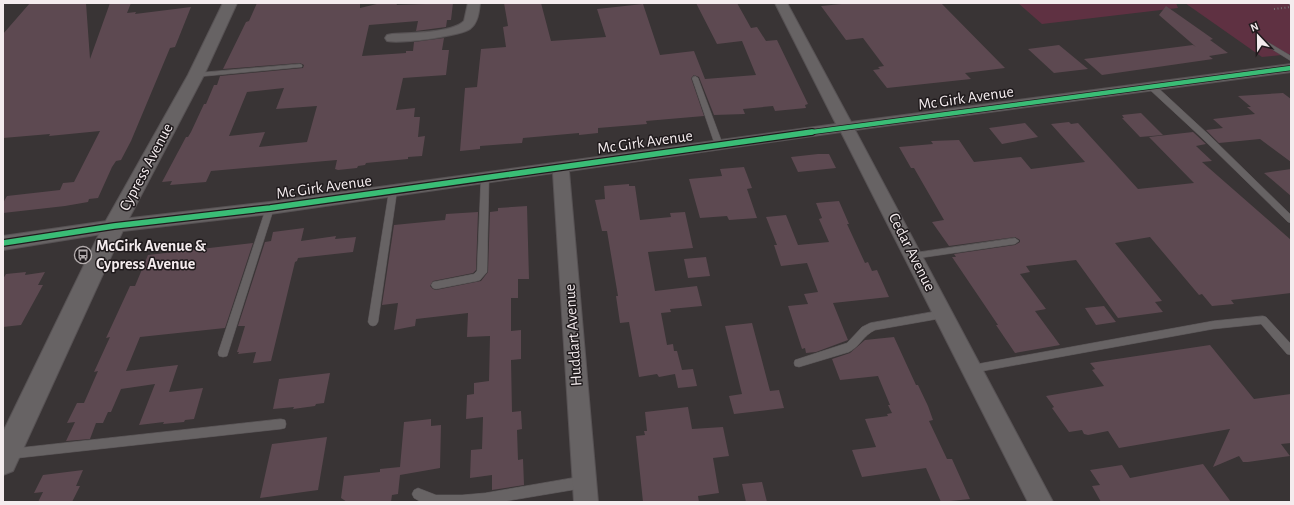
<svg xmlns="http://www.w3.org/2000/svg" width="1294" height="505" font-family="'Alegreya Sans',sans-serif">
	<style>
		.green { fill: #5f3142 }
		.building { fill: #5d4951; fill-rule: evenodd }
		.lines { fill: none; stroke-linecap: round; stroke-linejoin: round }
		.service-casing { stroke: #575254; stroke-width: 1 }
		.minor-casing { stroke: #575254; stroke-width: 2 }
		.tertiary-casing { stroke: #575254; stroke-width: 2 }
		.path { stroke: #747172; stroke-width: 2; stroke-dasharray: 1 2.5; stroke-linecap: butt }
		.service { fill: #676364; fill-rule: evenodd }
		.minor { fill: #676364; fill-rule: evenodd }
		.tertiary { fill: #676364; fill-rule: evenodd }
		.cycleway-far1-casing { stroke: #1f1a1c; stroke-width: 6 }
		.cycleway-casing { stroke: #1f1a1c; stroke-width: 8 }
		.cycleway-far1 { stroke: #3abd76; stroke-width: 4.5 }
		.cycleway { stroke: #3abd76; stroke-width: 5.5 }
		.labels { text-anchor: middle; dominant-baseline: central; stroke-width: 3; stroke-linejoin: round; paint-order: stroke }
		.street-label { font-size: 16px; fill: #f4ecee; stroke: #1f1a1c }
		.poi-label { font-size: 16px; font-weight: bold; fill: #f4ecee; stroke: #1f1a1c; text-anchor: start }
	</style>
	<rect width="100%" height="100%" fill="#393435"/>
	<g class="green">
		<polygon points="1018,3 1176,3 1178,8 1042,24"/>
		<polygon points="1185,3 1291,3 1291,54 1262,57"/>
	</g>
	<g class="building">
		<polygon points="30,3 86,3 90,59 110,3 131,3 127,13 136,12 135,14 191,7 175,47 170,48 131,141 121,160 116,161 112,167 98,198 89,199 88,202 65,206 3,213 3,203 7,196 60,190 63,183 74,182 100,131 49,136 50,134 3,138 3,34"/>
		<path d="M257 3H360V8L381 3H396L397 5 453 3 451 20H447L446 27 416 31 418 21 369 25 362 56 406 53V51H413L414 42 444 38 442 50H449L446 75 403 78 396 110 415 108 414 117H420L418 137 425 136 422 156 408 157V159L366 163 365 165 358 166 357 168 338 170 335 169 337 160 211 171 206 182 170 185 172 181 162 182 186 137H188L191 132 204 104H206L214 85H217L220 76 303 68 304 65 300 63 223 69 246 22 249 21ZM284 88 276 109 317 106 307 142 259 147 265 132 229 136 247 92Z"/>
		<polygon points="504,3 541,3 551,41 606,37 597,9 643,4 660,55 694,51 705,79 756,75 742,41 717,44 696,3 737,3 751,28 757,27 766,41 777,40 808,104 805,105 806,108 775,111 773,106 743,109 745,114 714,115 699,77 694,75 691,78 704,116 646,121 647,124 598,128 598,133 579,135 579,133 523,138 522,143 480,146 480,149 460,151 465,88 477,87 481,49 506,47 503,27 508,26"/>
		<polygon points="852,3 941,3 1005,68 965,73 971,79 887,88 873,70 880,69 878,67 884,66 863,38 846,40 821,6"/>
		<polygon points="1166,6 1213,39 1210,40 1228,53 1209,56 1213,59 1102,75 1084,59 1193,45 1196,47 1159,15"/>
		<polygon points="1059,45 1088,69 1054,73 1028,49"/>
		<polygon points="1283,93 1291,99 1291,162 1260,139 1219,143 1206,130 1223,128 1213,119 1255,114 1247,107 1251,107 1238,96"/>
		<polygon points="1141,113 1163,135 1140,137 1122,118 1124,118 1122,115"/>
		<polygon points="1069,122 1071,124 1078,123 1138,189 1194,183 1149,137 1193,132 1206,144 1196,146 1212,161 1202,162 1291,240 1291,293 1231,300 1234,304 1212,306 1202,294 1199,295 1150,237 1115,243 1162,301 1155,302 1163,312 1118,318 1076,260 1026,266 1030,272 1020,274 1046,309 1035,311 1060,345 1015,353 996,325 998,325 952,257 956,257 954,254 1015,245 1020,242 1020,240 1015,237 949,246 932,222 944,220 914,168 911,168 899,147 933,144 931,141 959,140 974,162 1021,157 1031,169 1085,162 1051,124"/>
		<polygon points="1025,123 1038,137 1002,144 989,128"/>
		<polygon points="818,154 829,154 836,168 798,172 791,157"/>
		<polygon points="744,167 752,188 747,189 757,218 729,220 727,216 700,218 689,179 722,176 720,169"/>
		<polygon points="1291,169 1291,196 1264,173"/>
		<polygon points="629,184 629,186 635,186 640,220 671,217 670,213 685,212 693,248 648,252 655,291 697,286 702,306 670,309 671,312 661,313 667,345 673,344 674,351 677,351 682,370 693,369 697,386 678,388 675,374 659,377 657,374 639,377 629,322 620,323 616,296 618,296 607,231 602,231 595,200 605,199 604,186"/>
		<polygon points="839,201 849,224 847,224 865,263 868,262 872,271 877,270 889,297 833,303 848,340 816,352 806,353 805,348 802,349 788,306 808,304 804,294 818,292 807,263 781,266 774,245 777,245 766,217 786,215 798,245 829,242 819,219 822,218 816,203"/>
		<polygon points="527,206 529,279 518,279 518,298 511,298 511,331 521,330 521,359 511,360 512,412 521,411 522,429 517,430 518,460 523,459 524,485 492,490 492,475 470,478 471,450 482,449 483,417 466,419 467,395 474,394 474,383 489,381 490,336 467,337 468,313 416,319 415,326 394,330 398,303 382,305 394,225 445,220 446,214 478,212 476,270 473,273 433,281 430,286 433,289 436,290 481,281 488,272 490,212 498,211 498,208"/>
		<polygon points="304,228 301,241 336,236 335,239 356,237 353,252 298,258 297,261 295,262 271,361 253,363 256,352 238,354 239,352 237,352 245,326 238,326 265,242 271,241 273,232"/>
		<polygon points="253,243 225,328 140,337 126,371 178,365 169,392 203,388 194,419 185,420 184,422 163,424 164,422 139,425 155,384 121,389 111,412 108,412 103,423 96,423 90,439 66,441 75,422 67,423 77,403 84,403 98,371 94,372 110,337 106,338 130,286 135,286 148,255"/>
		<polygon points="706,257 710,276 688,278 684,259"/>
		<polygon points="26,272 25,275 45,272 38,285 43,285 21,325 3,327 3,279 6,274"/>
		<polygon points="1104,306 1116,322 1096,325 1085,308"/>
		<polygon points="752,323 770,391 779,390 784,408 734,414 729,396 742,394 725,326"/>
		<polygon points="894,337 916,385 918,385 928,406 933,420 929,421 947,459 952,459 970,499 941,502 926,468 862,477 852,450 876,447 865,419 888,416 887,414 892,413 888,405 890,405 878,376 840,380 832,359 850,353 865,340"/>
		<polygon points="1210,345 1254,399 1291,394 1291,443 1281,444 1290,456 1248,462 1243,462 1239,456 1213,467 1230,429 1119,448 1108,431 1088,435 1084,434 1082,430 1069,432 1052,408 1054,407 1046,396 1104,386 1092,370 1095,369 1090,363"/>
		<polygon points="330,373 324,403 316,404 315,406 293,409 294,407 273,409 279,379"/>
		<polygon points="688,407 692,429 723,427 729,456 713,458 719,493 698,496 699,502 643,502 636,436 645,435 644,431 647,431 645,412"/>
		<polygon points="431,419 431,426 441,425 440,468 400,475 398,494 392,495 391,502 347,502 341,498 344,476 380,472 380,469 400,467 404,422"/>
		<polygon points="327,437 318,490 260,498 272,444"/>
		<polygon points="1203,464 1231,502 1101,502 1092,486 1100,485 1090,470 1122,465 1130,478"/>
		<polygon points="83,470 76,486 80,486 72,502 38,502 43,492 34,493 43,475"/>
		<polygon points="762,482 767,502 746,502 742,484"/>
	</g>
	<g class="lines">
		<g class="service-casing">
			<g id="service">
				<polygon points="1264,40 1291,56 1291,61 1262,43 1261,42"/>
				<polygon points="300,64 302,65 302,67 196,77 193,75 196,73"/>
				<polygon points="695,76 698,78 723,145 722,147 719,147 715,145 692,78"/>
				<polygon points="1149,85 1155,85 1208,134 1291,215 1291,223 1288,222 1202,138 1149,89"/>
				<polygon points="485,175 489,178 487,272 480,280 477,281 436,289 433,288 431,285 433,282 474,274 477,271 481,178"/>
				<polygon points="393,188 397,191 378,322 376,325 373,326 370,325 368,322 389,191"/>
				<polygon points="270,205 274,208 228,353 227,356 223,357 219,356 218,353 266,208"/>
				<polygon points="1015,238 1019,241 1015,244 913,259 908,256 913,253"/>
				<path d="M943 310 946 311 948 314 946 317 943 318 875 330C864 335 859 347 849 352L799 367 795 366 794 363 795 360 847 343 862 327 870 323Z"/>
				<polygon points="1263,316 1266,317 1291,344 1291,355 1287,354 1261,324 1213,329 972,373 968,372 967,369 968,366 972,365 1213,321"/>
				<polygon points="281,419 285,420 286,424 285,428 281,429 9,459 5,458 3,454 5,450 9,449"/>
				<polygon points="584,476 588,478 590,482 588,486 584,488 501,502 421,502 414,498 412,494 414,490 418,488 436,495 462,495 485,493"/>
			</g>
		</g>
		<g class="minor-casing">
			<g id="minor">
				<path d="M468 3H480C479 12 478 23 470 29 461 36 400 44 387 41L385 38 387 35 392 34C408 33 453 33 464 21Z"/>
				<polygon points="775,3 787,3 851,122 1291,64 1291,72 855,130 1053,502 1028,502 841,132 569,171 598,502 574,502 553,173 270,214 114,232 3,250 3,236 114,220 270,202 836,124"/>
			</g>
		</g>
		<g class="tertiary-casing">
			<polygon id="tertiary" points="223,3 237,3 204,75 125,226 13,471 3,475 3,432 103,226 188,75"/>
		</g>
		<g class="path">
			<polyline points="1290,3 1288,3 1291,5"/>
			<polyline points="1274,9 1291,7"/>
		</g>
		<use href="#service" class="service"/>
		<use href="#minor" class="minor"/>
		<use href="#tertiary" class="tertiary"/>
		<g class="cycleway-far1-casing">
			<polyline id="cycleway-far1" points="805,133 1291,68"/>
		</g>
		<g class="cycleway-casing">
			<polyline id="cycleway" points="3,243 114,226 270,208 812,132"/>
		</g>
		<use href="#cycleway-far1" class="cycleway-far1"/>
		<use href="#cycleway" class="cycleway"/>
	</g>
	<defs>
		<g id="bus-ring" transform="scale(0.9)"><circle r="9.5" fill="#1f1a1c" stroke="#b3acad" stroke-width="1.5"/><path d="M-5-6H5V4H4V6H2V4H-2V6H-4V4H-5ZM-3.5-4V0h7V-4ZM-3.5 1.2v1.5H-2V1.2ZM2 1.2v1.5H3.5V1.2Z" fill="#b3acad"/></g>
	</defs>
	<g fill-rule="evenodd">
		<use href="#bus-ring" x="83" y="255"/>
	</g>
	<g class="labels">
		<g class="street-label">
			<text transform="translate(966 98) rotate(-8)">Mc Girk Avenue</text>
			<text transform="translate(645 142) rotate(-8)">Mc Girk Avenue</text>
			<text transform="translate(146 167) rotate(-62)">Cypress Avenue</text>
			<text transform="translate(324 187) rotate(-8)">Mc Girk Avenue</text>
			<text transform="translate(912 252) rotate(63)">Cedar Avenue</text>
			<text transform="translate(573 335) rotate(-94)">Huddart Avenue</text>
		</g>
		<g class="poi-label">
			<text x="96" y="246">McGirk Avenue &amp;<tspan x="96" dy="18">Cypress Avenue</tspan></text>
		</g>
	</g>
	<rect width="1294" height="505" fill="none" stroke="#f4ecee" stroke-width="8"/>
	<g transform="translate(1258 36) rotate(338)" stroke="#1f1a1c" stroke-width="3" paint-order="stroke">
	<path d="M0-3L7 15L0 10L-7 15Z" fill="#f4ecee"/>
	<text y="-6" font-size="11" font-weight="bold" text-anchor="middle" fill="#f4ecee">N</text>
	</g>
</svg>
